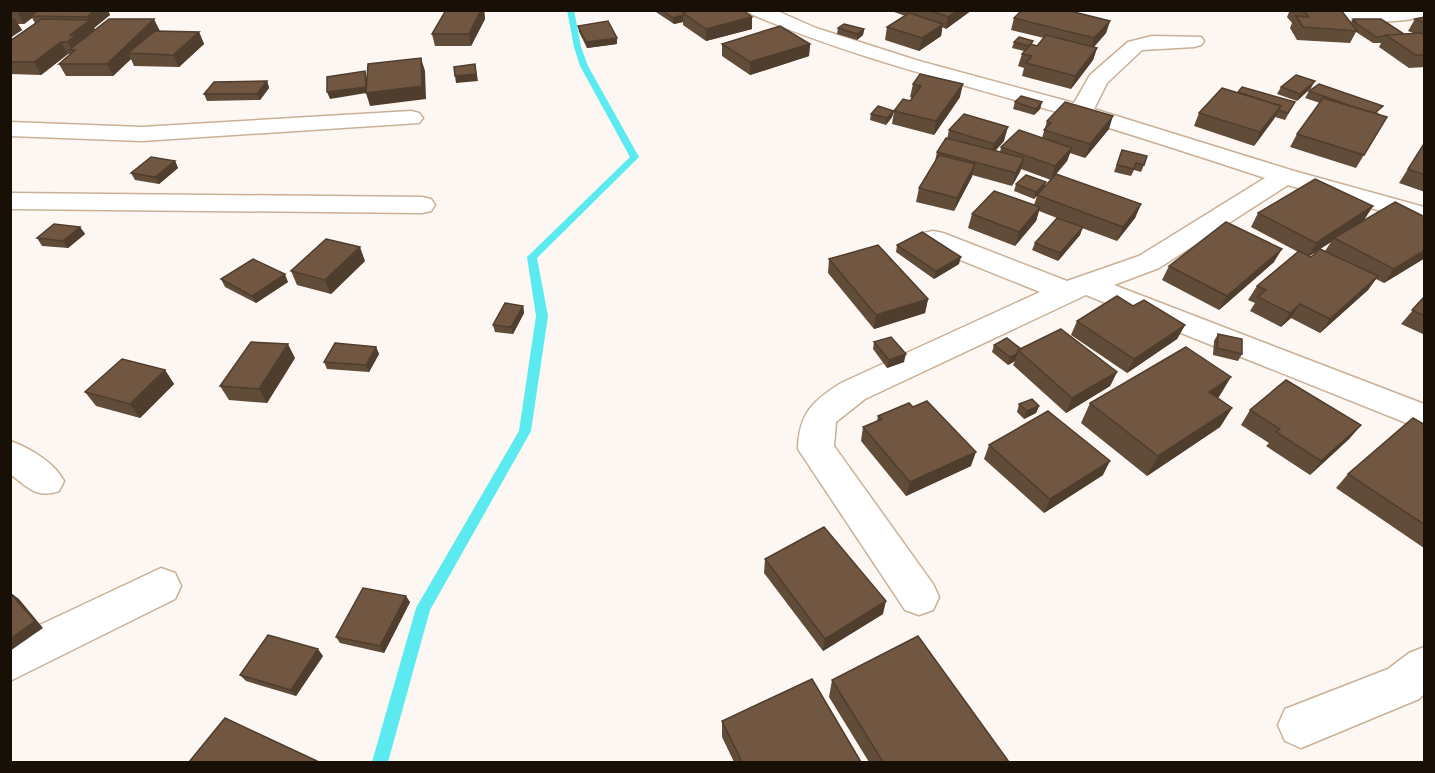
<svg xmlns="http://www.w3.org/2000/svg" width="1435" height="773" font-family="'Noto Sans',sans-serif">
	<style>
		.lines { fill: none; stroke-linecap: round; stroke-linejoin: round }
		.stream { fill: #5aeaef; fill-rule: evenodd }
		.minor-casing { stroke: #cab096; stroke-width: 3 }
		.minor { fill: #fff; fill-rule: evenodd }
		.wall { fill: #614b39; fill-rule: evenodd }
		.shaded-wall { fill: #4f3d2e }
		.building { fill: #715742; stroke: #4f3d2e; stroke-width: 1.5 }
	</style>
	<rect width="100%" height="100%" fill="#fcf7f2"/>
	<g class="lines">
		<polygon class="stream" points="567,10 574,10 581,47 588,66 639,157 537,258 548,316 531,431 430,610 388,762 372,762 416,608 519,431 536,316 527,257 630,157 580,66 574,47"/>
		<g class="minor-casing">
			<g id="minor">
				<path d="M749 10H775L816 28 919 61 1074 103 1090 75 1128 42 1152 36 1201 37 1204 41 1201 45 1194 47 1142 50 1107 83 1094 109 1294 171 1424 207V223L1288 185 1159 268 1114 285 1424 404V430L1086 295 865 399 836 422 834 446 933 584 939 597 933 610 919 615 905 610 798 449C799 413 813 401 841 383L1040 292 923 245 919 239 923 233 933 231 943 233 1067 281 1139 256 1265 178C1201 157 1137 136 1073 117 965 84 855 59 751 14Z"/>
				<path d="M1324 10H1424V17C1404 21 1338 29 1324 10Z"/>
				<polygon points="411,111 419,113 423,118 419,123 142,141 10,136 10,122 142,127"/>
				<polygon points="10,193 422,197 431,199 435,205 431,211 422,213 10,209"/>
				<path d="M10 441C30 448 55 463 64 481L59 491C36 499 28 487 10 474Z"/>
				<polygon points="161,568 175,573 181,586 175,599 10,681 10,639"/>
				<polygon points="1424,647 1424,694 1419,699 1301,748 1285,741 1278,725 1285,709 1388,669 1409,653"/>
			</g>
		</g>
		<use href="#minor" class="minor"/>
	</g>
	<g class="wall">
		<polygon points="10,10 116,10 108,11 110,15 94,28 95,30 199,32 204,44 179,67 134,66 131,59 113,76 66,76 59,64 70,54 68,54 41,75 10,74 10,41 35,23 32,18 24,24 18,24 22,30 10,38"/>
		<polygon points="446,10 484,10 485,19 471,46 435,46 432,34"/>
		<polygon points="653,10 743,10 752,29 706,41 683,25 683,22 674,24"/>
		<polygon points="889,10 972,10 946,29 942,27 941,36 919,51 885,40 887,27 905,16"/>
		<polygon points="1290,10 1341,10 1351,23 1353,19 1404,34 1413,33 1408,31 1415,19 1425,17 1425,67 1409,68 1379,47 1381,43 1373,43 1356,32 1350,43 1297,40 1290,28 1292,23 1287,17"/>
		<polygon points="1014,18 1110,21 1106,33 1094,47 1097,48 1093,60 1071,89 1022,76 1024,68 1018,66 1022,54 1024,51 1012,48 1014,42 1033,41 1032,44 1037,46 1044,38 1011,30"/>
		<polygon points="578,26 617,44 587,48 579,32"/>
		<polygon points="838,28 864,29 863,35 857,40 837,34"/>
		<polygon points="722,44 810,44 809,56 750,75 722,56"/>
		<polygon points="267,81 269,88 260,100 207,101 204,94"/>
		<polygon points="913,84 960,97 934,135 892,124 894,111 910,101 912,98 910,97"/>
		<polygon points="1281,87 1311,88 1297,101 1277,94"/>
		<polygon points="1309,91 1379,113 1378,114 1387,117 1356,168 1290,147 1297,134 1320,103 1305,98"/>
		<polygon points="1015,102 1042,102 1040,109 1034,115 1013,109"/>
		<polygon points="1291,109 1285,120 1275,117 1254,146 1194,126 1199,113"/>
		<polygon points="894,111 892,117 886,125 870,120 871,114"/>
		<polygon points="1047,121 1109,129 1085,158 1070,153 1067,161 1051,180 1021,169 1012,186 972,175 954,211 916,202 919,188 935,161 937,152 947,139 949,130 1004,141 995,151 1000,152 1001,147 1042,138"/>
		<polygon points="1425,142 1425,192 1399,183"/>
		<polygon points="1122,150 1144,165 1141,172 1134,170 1131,176 1114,172"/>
		<polygon points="175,161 178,168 159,184 135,180 131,173"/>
		<polygon points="1046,182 1044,188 1141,204 1135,218 1117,241 1082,228 1080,235 1058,261 1032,250 1035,243 1057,218 1039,211 1036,221 1015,246 968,228 972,214 1034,205 1037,196 1034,199 1014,191 1016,184"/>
		<path d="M1373 206 1364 220 1425 217V258L1384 283 1376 279 1368 290 1320 333 1291 318 1281 327 1250 311 1255 303 1248 300 1257 286 1298 252 1251 227 1258 213ZM1331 242 1325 251 1311 257 1309 256Z"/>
		<polygon points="80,227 85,234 68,248 42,246 37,238"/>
		<polygon points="897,245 959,264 934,279 896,252"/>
		<polygon points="829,259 928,299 925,313 874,329 828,273"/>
		<polygon points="365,261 331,294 297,285 291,271"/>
		<polygon points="1274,262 1219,310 1162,280 1169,266"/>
		<polygon points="221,279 288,282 256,303 225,287"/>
		<polygon points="1425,296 1425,335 1401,324"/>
		<polygon points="523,306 524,313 513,334 495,332 493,325"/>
		<polygon points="1133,306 1185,325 1177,339 1127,373 1071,335 1077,321"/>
		<polygon points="1218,334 1242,354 1238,361 1213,355 1214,341"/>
		<polygon points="874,342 904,362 887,368 873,349"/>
		<polygon points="994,345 1021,349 1117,372 1110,386 1066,413 1013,365 1015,361 1008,365 992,352"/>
		<polygon points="376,347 379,354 369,372 327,369 324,362"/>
		<polygon points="295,358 267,403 229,400 220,386"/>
		<polygon points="165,370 174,384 140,418 96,406 85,392"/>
		<polygon points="1219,397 1218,398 1232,408 1220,427 1147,476 1081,423 1090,403"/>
		<polygon points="1019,404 1039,406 1036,413 1024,419 1017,412"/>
		<polygon points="1250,410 1361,425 1349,439 1310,475 1266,446 1269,443 1241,425"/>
		<polygon points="878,416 971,466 906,496 861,441 863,427 877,421"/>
		<polygon points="1425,425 1424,548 1336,488 1348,474"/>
		<polygon points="989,445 1103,475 1044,513 984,459"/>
		<polygon points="765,559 883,614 823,651 764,573"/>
		<polygon points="410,602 384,653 340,643 336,637"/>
		<polygon points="323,656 296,696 246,681 240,675"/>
		<polygon points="832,680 1009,762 869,762 829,697"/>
		<polygon points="722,721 861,762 734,762 722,737"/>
	</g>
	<g class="shaded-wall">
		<polygon points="19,10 43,10 31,16 32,18 24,24 17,12"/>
		<polygon points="94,10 108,10 110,15 94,28 96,32 75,50 72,50 67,42 70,35 89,21 87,17"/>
		<polygon points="481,10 484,10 485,19 471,46 469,34"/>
		<polygon points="958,10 972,10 946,29 948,17"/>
		<polygon points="683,15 683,22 674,24 673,18"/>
		<polygon points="752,17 752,29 706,41 706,29"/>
		<polygon points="14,18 22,30 10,38 10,21"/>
		<polygon points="154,19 160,31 128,53 131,59 113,76 107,64"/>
		<polygon points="1110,21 1106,33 1091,50 1094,38"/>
		<polygon points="943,24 941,36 919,51 922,38"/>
		<polygon points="864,29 863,35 857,40 857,34"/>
		<polygon points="199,32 204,44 179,67 173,55"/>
		<polygon points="617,38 617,44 587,48 586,42"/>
		<polygon points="61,42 68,54 41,75 34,62"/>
		<polygon points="810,44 809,56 750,75 750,62"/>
		<polygon points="1097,48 1093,60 1071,89 1075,76"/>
		<polygon points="421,58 425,71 426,99 370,106 366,93 330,99 327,92 365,71 367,78 368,93"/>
		<polygon points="475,64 478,81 456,83 455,76"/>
		<polygon points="267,81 269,88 260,100 257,94"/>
		<polygon points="1315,81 1311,88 1297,101 1300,94"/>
		<polygon points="963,84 960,97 934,135 936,121"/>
		<polygon points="1042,102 1040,109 1034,115 1036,109"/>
		<polygon points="1281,106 1274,119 1254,146 1260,132"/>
		<polygon points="894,111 892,117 886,125 887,118"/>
		<polygon points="1113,116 1109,129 1085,158 1090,144"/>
		<polygon points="1008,127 1004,141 990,157 994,144"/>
		<polygon points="1072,148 1067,161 1051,180 1055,166"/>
		<polygon points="1024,158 1020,172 1012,186 1016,173"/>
		<polygon points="175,161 178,168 159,184 155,177"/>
		<polygon points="975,164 972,177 954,211 957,198"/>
		<polygon points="1046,182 1043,189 1034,199 1036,192"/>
		<polygon points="1141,204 1135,218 1117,241 1123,227"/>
		<polygon points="1373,206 1364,220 1334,238 1331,242 1308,257 1316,243"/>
		<polygon points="1040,207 1036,221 1015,246 1019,232"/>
		<polygon points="80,227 85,234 68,248 63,241"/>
		<polygon points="1083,227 1080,235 1058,261 1060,253"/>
		<polygon points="360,247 365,261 331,294 325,280"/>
		<polygon points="1282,249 1274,262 1219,310 1227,296"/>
		<polygon points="1425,250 1425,258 1384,283 1394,269"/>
		<polygon points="961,257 959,264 934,279 936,271"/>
		<polygon points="285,274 288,282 256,303 252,296"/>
		<polygon points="1378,276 1368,290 1320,333 1330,319"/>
		<polygon points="928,299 925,313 874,329 876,315"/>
		<polygon points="1300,304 1291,318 1281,327 1290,313"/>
		<polygon points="523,306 524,313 513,334 511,327"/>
		<polygon points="1185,325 1177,339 1127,373 1134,359"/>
		<polygon points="288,344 295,358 267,403 259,389"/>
		<polygon points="376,347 379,354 369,372 366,365"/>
		<polygon points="906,354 904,362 887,368 889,360"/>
		<polygon points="1017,354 1015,361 1008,365 1010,357"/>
		<polygon points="165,370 174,384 140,418 130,404"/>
		<polygon points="1117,372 1110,386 1066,413 1072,398"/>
		<polygon points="1231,377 1219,397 1197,411 1209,392"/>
		<polygon points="1039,406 1036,413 1024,419 1027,411"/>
		<polygon points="1232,408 1220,427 1147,476 1158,456"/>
		<polygon points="1361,425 1349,439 1310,475 1321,461"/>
		<polygon points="976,452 971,466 906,496 910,482"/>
		<polygon points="1110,461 1103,475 1044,513 1050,499"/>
		<polygon points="11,593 19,599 43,628 10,651"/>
		<polygon points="406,596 410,602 384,653 380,646"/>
		<polygon points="886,601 883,614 823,651 825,639"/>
		<polygon points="318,649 323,656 296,696 291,690"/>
	</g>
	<g class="building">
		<polygon points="39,10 94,10 87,17 31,16"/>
		<polygon points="446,10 481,10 469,34 432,34"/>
		<polygon points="662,10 691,10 683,13 683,15 673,18"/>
		<polygon points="691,10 743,10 752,17 706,29 683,13"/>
		<polygon points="929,10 958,10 948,17"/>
		<polygon points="1022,10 1066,10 1110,21 1094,38 1014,18"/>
		<polygon points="1296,10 1341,10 1357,31 1303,27 1296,16 1309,17 1305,12"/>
		<polygon points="909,13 943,24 922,38 887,27"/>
		<polygon points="1425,17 1425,23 1415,19"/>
		<polygon points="42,19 90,20 70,35 76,35 67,42 61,42 34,62 10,62 10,41"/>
		<polygon points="109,19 154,19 107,64 59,64 75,50 69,50"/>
		<polygon points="1353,19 1381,19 1404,34 1376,37 1353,21 1355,21"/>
		<polygon points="608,21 617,38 586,42 578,26"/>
		<polygon points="844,24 864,29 857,34 838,28"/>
		<polygon points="780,26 810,44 750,62 722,44"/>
		<polygon points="155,31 199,32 173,55 128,53"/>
		<polygon points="1421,33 1425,35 1425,55 1416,55 1386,35"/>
		<polygon points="1046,35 1097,48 1075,76 1026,63 1032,56 1022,54 1031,44 1037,46"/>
		<polygon points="1019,37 1033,41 1029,46 1014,42"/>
		<polygon points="421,58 422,86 366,93 368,64"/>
		<polygon points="475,64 476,74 455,76 454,67"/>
		<polygon points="365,71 366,87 327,92 327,77"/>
		<polygon points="920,74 963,84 936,121 894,111 903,99 910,101 921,86 913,84"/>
		<polygon points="1296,75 1315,81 1300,94 1281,87"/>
		<polygon points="267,81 257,94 204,94 214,82"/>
		<polygon points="1319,84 1383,106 1375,113 1351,106 1309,91"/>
		<polygon points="1242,87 1295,102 1288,113 1278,110 1281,106 1238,92"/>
		<polygon points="1222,88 1281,106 1260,132 1199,113"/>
		<polygon points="1021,96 1042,102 1036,109 1015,102"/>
		<polygon points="1323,98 1387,117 1364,155 1297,134"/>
		<polygon points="1065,102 1113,116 1090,144 1044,130 1051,123 1047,121"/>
		<polygon points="878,106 894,111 887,118 871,114"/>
		<polygon points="964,114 1008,127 994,144 949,130"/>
		<polygon points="1019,130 1072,148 1055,166 1001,147"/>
		<polygon points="946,138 1024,158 1016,173 937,152"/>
		<polygon points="1425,142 1425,175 1408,169"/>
		<polygon points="1122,150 1147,156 1144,165 1136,163 1134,169 1117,165"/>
		<polygon points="939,155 975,164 957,198 919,188"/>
		<polygon points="151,157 175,161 155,177 131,173"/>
		<polygon points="1056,174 1141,204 1123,227 1037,195"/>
		<polygon points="1026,175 1046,182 1036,192 1016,184"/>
		<polygon points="1315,179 1373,206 1316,243 1258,213"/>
		<polygon points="994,191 1040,207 1019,232 972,214"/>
		<polygon points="1395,202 1425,217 1425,250 1394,269 1334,238"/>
		<polygon points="1057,218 1083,227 1060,253 1035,243"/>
		<polygon points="1226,222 1282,249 1227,296 1169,266"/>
		<polygon points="54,224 80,227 63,241 37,238"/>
		<polygon points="922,232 961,257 936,271 897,245"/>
		<polygon points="326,239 360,247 325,280 291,271"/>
		<polygon points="878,245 928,299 876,315 829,259"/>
		<polygon points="1320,249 1378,276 1330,319 1300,304 1290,313 1258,297 1266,290 1257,286 1299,251 1311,257"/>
		<polygon points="253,259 285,274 252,296 221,279"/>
		<polygon points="1117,296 1133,306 1144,300 1185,325 1134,359 1077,321"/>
		<polygon points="1425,296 1425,316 1412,310"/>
		<polygon points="505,303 523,306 511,327 493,325"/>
		<polygon points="1061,329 1117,372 1072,398 1018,350"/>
		<polygon points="1218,334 1242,339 1242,354 1217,348"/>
		<polygon points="891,337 906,354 889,360 874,342"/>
		<polygon points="1007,338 1021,349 1018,350 1017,354 1010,357 994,345"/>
		<polygon points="251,342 288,344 259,389 220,386"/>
		<polygon points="335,343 376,347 366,365 324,362"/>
		<polygon points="1186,347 1231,377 1209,392 1232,408 1158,456 1090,403"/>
		<polygon points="122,359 165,370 130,404 85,392"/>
		<polygon points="1286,380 1361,425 1321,461 1276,432 1280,429 1250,410"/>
		<polygon points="1032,399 1039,406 1027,411 1019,404"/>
		<polygon points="927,401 976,452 910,482 863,427 882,419 878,416 909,403 913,407"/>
		<polygon points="1048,411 1110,461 1050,499 989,445"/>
		<polygon points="1413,418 1425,425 1425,525 1348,474"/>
		<polygon points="824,527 886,601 825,639 765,559"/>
		<polygon points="363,588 406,596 380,646 336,637"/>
		<polygon points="10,593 35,621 10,639"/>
		<polygon points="268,635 318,649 291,690 240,675"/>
		<polygon points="918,636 1009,762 883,762 832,680"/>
		<polygon points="812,679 861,762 742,762 722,721"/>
		<polygon points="225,718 319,762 189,762"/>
	</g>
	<rect width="1435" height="773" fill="none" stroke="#180f06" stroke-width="24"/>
</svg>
